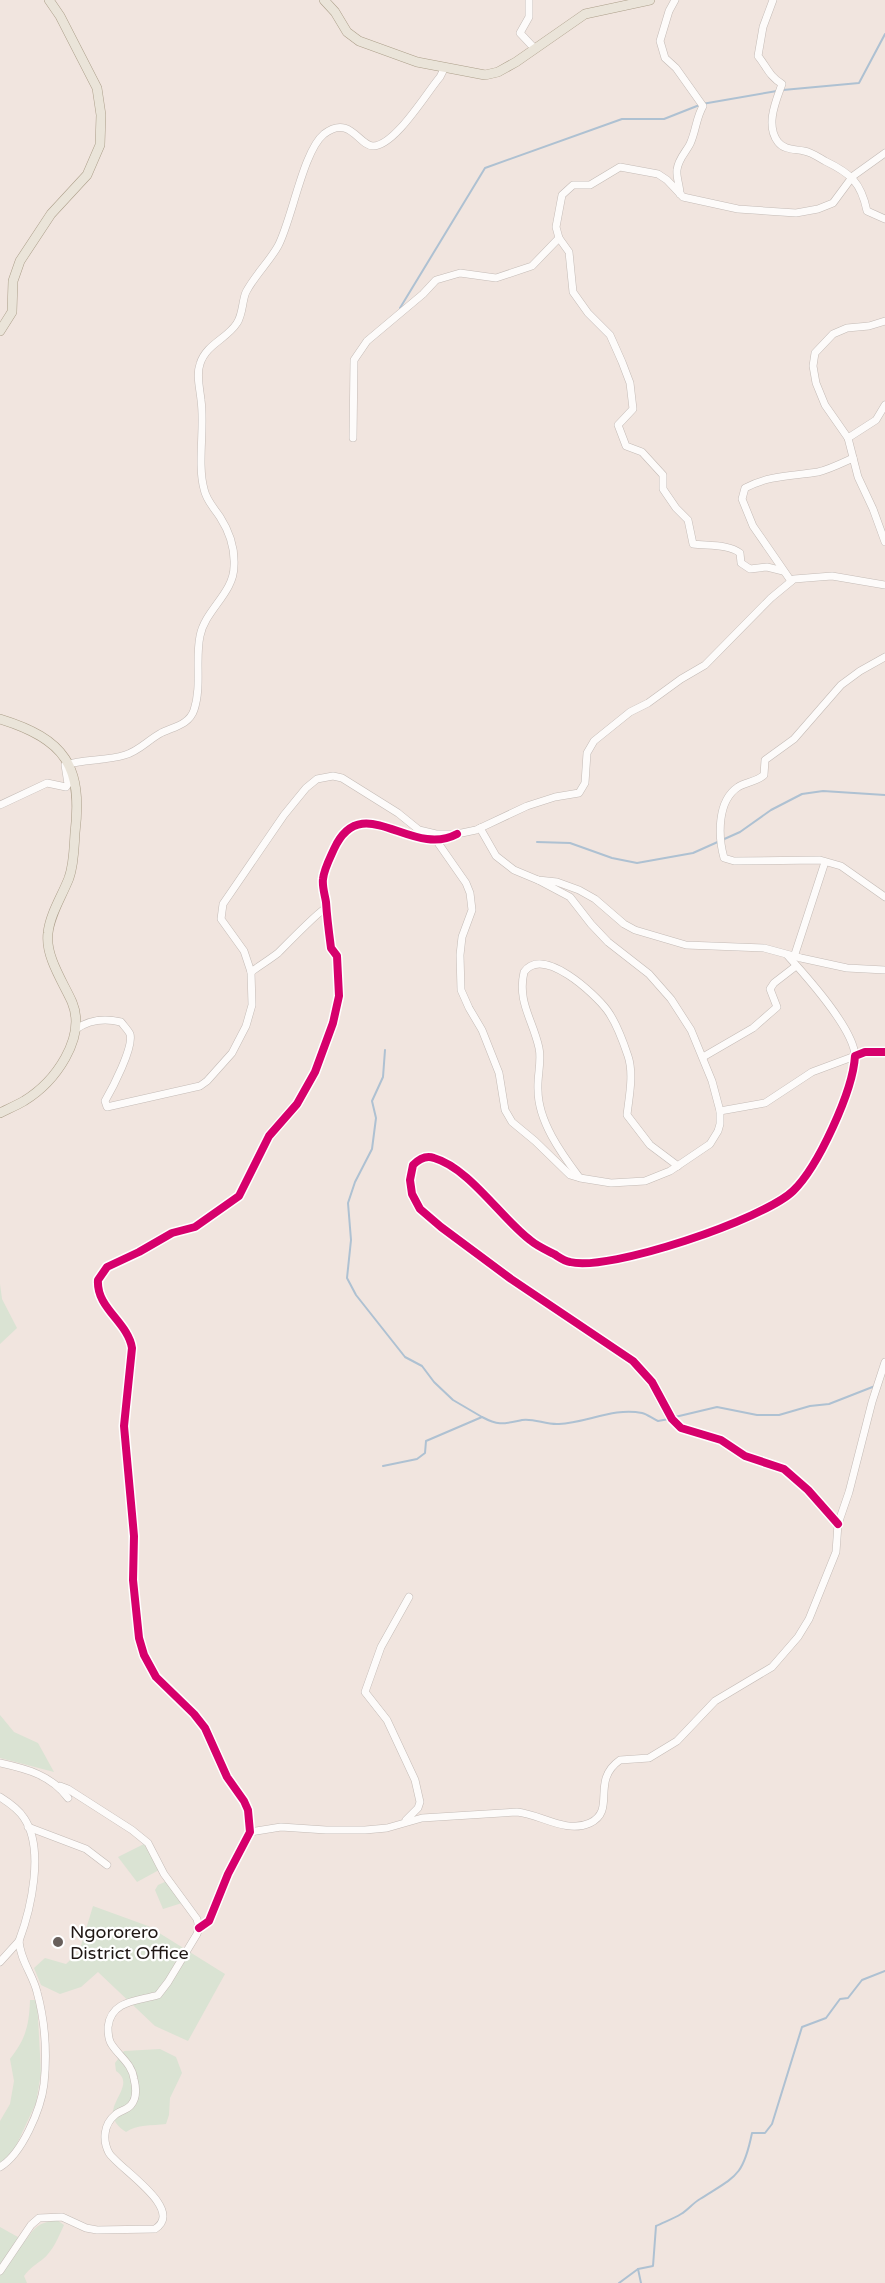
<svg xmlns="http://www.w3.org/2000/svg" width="885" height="2283" font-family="'Varela Round',sans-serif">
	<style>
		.green { fill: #dae3d3 }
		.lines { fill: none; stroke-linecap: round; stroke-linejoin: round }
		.stream { stroke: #aec1d2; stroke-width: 2 }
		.minor-casing { stroke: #c4bbb6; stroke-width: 8 }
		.major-casing { stroke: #ac9f8a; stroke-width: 10 }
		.minor { stroke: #fdfbfa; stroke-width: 7 }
		.major { stroke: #eae4d9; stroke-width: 9 }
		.cycleway-casing { stroke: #fff; stroke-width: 11 }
		.cycleway { stroke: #d6006c; stroke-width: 8 }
		.poi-dot { fill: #685f5b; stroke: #fff; stroke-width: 2 }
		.labels { text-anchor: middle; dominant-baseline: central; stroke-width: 4.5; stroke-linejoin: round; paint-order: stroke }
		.poi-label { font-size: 18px; fill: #1f1714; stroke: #fff; text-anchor: start }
	</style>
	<rect width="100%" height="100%" fill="#f1e5df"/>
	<g class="green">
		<polygon points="0,1284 2,1299 17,1328 0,1344"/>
		<polygon points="0,1715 14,1732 38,1743 54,1772 0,1758"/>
		<polygon points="144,1844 159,1870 137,1882 118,1857"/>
		<polygon points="167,1881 182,1903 163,1909 155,1890 158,1885"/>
		<polygon points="93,1906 148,1926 225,1974 188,2041 155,2026 98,1972 81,1987 60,1994 41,1985 34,1968 45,1958 66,1964 79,1952"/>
		<path d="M30 2000H37L41 2073 36 2103 15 2148 0 2164V2121L10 2104 14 2081 10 2059C26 2038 29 2026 30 2000Z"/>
		<path d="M160 2049 176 2057 182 2073 170 2098 169 2115 166 2124C152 2126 137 2124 126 2132 91 2109 141 2088 116 2071L115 2063 124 2051Z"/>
		<path d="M57 2220 64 2225C59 2236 53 2251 43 2259 35 2265 30 2268 24 2276L27 2283H0V2227L25 2241C36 2226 38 2223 57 2220Z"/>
	</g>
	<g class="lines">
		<g class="stream">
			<polyline points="783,90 859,83 885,34"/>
			<polyline points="400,308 485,168 622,119 664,119 702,104 777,91"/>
			<polyline points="537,842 570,843 612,858 637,863 693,853 740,832 771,810 802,794 823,791 885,795"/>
			<polyline points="385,1050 383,1077 372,1101 376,1118 372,1149 355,1182 348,1203 351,1240 347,1278 356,1295 405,1357 422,1366 434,1382 453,1400 482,1417"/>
			<polyline points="675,1417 717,1407 757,1415 779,1415 810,1406 829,1404 875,1386"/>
			<path d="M383 1466 417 1459 425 1453 426 1441 482 1417C499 1426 503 1424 522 1420 534 1418 546 1425 559 1424 586 1423 614 1407 642 1413 647 1414 653 1419 658 1421L669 1419"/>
			<polyline points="638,2269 641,2283"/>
			<path d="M619 2283 638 2269 653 2266 656 2226C664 2222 673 2219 681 2214 688 2210 693 2203 700 2199 736 2176 743 2177 752 2133H765L772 2124 802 2027 826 2018 840 1999 848 1998 862 1980 885 1971"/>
		</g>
		<g class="minor-casing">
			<g id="minor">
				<polyline points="529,0 529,17 520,33 535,49"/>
				<path d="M675 0 669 11 660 41 665 58 676 68 703 106C696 118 696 131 690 144 686 152 678 159 677 170 676 177 680 186 680 194"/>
				<path d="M773 0 763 27 758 56C767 67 769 76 782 84 776 101 765 125 778 142 784 150 795 149 804 151 811 152 818 157 825 161 850 173 861 182 867 211L885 219"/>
				<path d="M559 238 569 252 573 292 588 313 610 335 622 362 630 383 633 409 618 425 626 446 642 452 663 475V489L676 508 688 520 693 544C707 546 729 544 740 553L741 563 750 569 767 567 783 571"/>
				<polyline points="885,321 869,326 847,328 833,334 815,353 813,366 816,383 825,405 848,438 858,477 873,509 885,542"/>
				<polyline points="353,438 354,360 367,341 423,294 436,280 460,273 496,278 532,266 559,238 556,227 562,195 573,185 590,185 620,167 658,174 667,180 683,197 738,209 796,213 818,209 833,203 853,176 885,153"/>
				<polyline points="848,438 876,420 885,405"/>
				<path d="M791 581 753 526 742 499 745 488C769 475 793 476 818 472 830 469 842 463 853 458"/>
				<path d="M885 657 860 671 841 685 794 739 765 760 764 775C756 782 746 782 738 787 717 801 718 836 724 858L734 861 820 860 841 866 885 897"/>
				<path d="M0 805 47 783 66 787 68 784 65 765C84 759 106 761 125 755 139 751 148 740 161 733 173 727 189 725 194 710 202 686 195 660 200 636 205 610 234 593 234 566 235 549 229 531 220 517 214 508 206 500 204 489 197 463 205 428 201 400 200 389 196 375 200 364 206 344 227 339 237 323 243 314 242 301 246 292 255 275 269 262 278 246 292 220 303 151 324 134 350 114 359 146 373 146 395 146 427 92 440 77L444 69"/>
				<polyline points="480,828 496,856 514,870 538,880 557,882 579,890 595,899 624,924 635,930 686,945 764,948 801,958 847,968 885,970"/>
				<polyline points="436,840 466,883 470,893 472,910 462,937 460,955 461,990 469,1008 482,1030 499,1073 505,1110 512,1122 535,1141 570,1175 580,1178 611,1183 645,1181 670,1171 710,1144 718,1131 720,1124 720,1111 712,1081 691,1030 671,999 649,974 608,942 591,924 570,897 538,880"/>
				<polyline points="794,957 825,862"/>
				<path d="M251 972C259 966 269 960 278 953 286 945 320 910 326 908"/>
				<path d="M76 1029C89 1020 105 1018 121 1022 124 1026 128 1030 130 1034 134 1047 112 1089 105 1101L107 1107 200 1086 207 1081 232 1053 246 1026 252 1005 251 972 244 951 221 919 223 904 284 815 306 788 317 779 333 776 342 778 398 813 419 830 436 834H457L476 830 527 806 555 797 579 793 585 783 587 753 594 741 630 712 648 703 681 679 705 665 771 598 794 579 832 576 885 585"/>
				<polyline points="703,1057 753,1028 777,1007 770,989 774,983 796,966"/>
				<path d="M720 1111 765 1103 812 1072 855 1056C854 1029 807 977 788 956"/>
				<path d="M579 1177C561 1153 538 1121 538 1090 537 1076 542 1061 539 1048 533 1020 517 1002 524 972 543 945 595 994 607 1010 616 1022 623 1041 628 1056 634 1074 629 1097 627 1115L650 1145 678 1166"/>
				<path d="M838 1524 808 1490 784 1469 745 1456 721 1440 681 1428 672 1419 652 1382 633 1361 511 1279 441 1227 420 1209 412 1194 410 1180 413 1165C419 1159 426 1155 434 1158 469 1168 501 1218 530 1240 537 1246 546 1250 554 1254 559 1257 564 1261 570 1262 609 1272 764 1219 793 1191 818 1167 853 1091 855 1056L865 1052H885"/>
				<path d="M0 1763C27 1769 51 1775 68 1798"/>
				<path d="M0 1797C8 1802 19 1810 24 1818 45 1849 31 1909 19 1941 20 1960 33 1975 37 1992 45 2021 47 2055 44 2084 41 2109 22 2154 0 2167"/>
				<polyline points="406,1820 418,1808 420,1802 415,1780 387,1720 365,1692 381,1647 409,1597"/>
				<polyline points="28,1827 86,1849 107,1865"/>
				<path d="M250 1832 281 1827 326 1830H365L387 1828 422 1818 517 1812C540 1814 566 1834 590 1823 617 1810 590 1781 620 1760L649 1758 677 1741 715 1701 772 1667 798 1637 809 1619 836 1552 838 1524 849 1492 872 1402 885 1362"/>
				<path d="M199 1928 209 1921 228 1874 250 1832 248 1810 244 1801 227 1777 205 1728 194 1714 156 1677 144 1655 139 1638 133 1580 134 1536 124 1426 132 1348C128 1322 96 1308 98 1280L107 1267 139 1252 172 1233 195 1227 239 1196 269 1136 297 1104 315 1072 333 1023 339 996 337 956 331 948C329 933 327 918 326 902 325 895 322 887 323 879 324 869 330 858 334 849 362 788 411 859 457 834"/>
				<polyline points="0,1962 19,1941"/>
				<path d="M0 2271 31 2225 39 2218 62 2217 86 2228 97 2230 155 2229C186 2209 118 2168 109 2153 102 2140 104 2124 115 2115 119 2111 127 2110 131 2105 137 2098 136 2087 134 2079 132 2064 120 2057 112 2045 108 2040 108 2033 108 2027 111 2000 138 2001 158 1995L168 1982 197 1934 199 1928 197 1919 164 1874 148 1843 132 1830 68 1789 60 1786"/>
			</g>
		</g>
		<g class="major-casing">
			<g id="major">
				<polyline points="324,0 335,12 347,32 359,41 417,62 485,75 498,72 516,62 585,14 650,0"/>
				<polyline points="0,331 12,312 13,281 20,261 51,214 87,175 100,145 101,115 97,88 60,16 49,0"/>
				<path d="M0 719C65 739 83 766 75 833 74 848 74 864 69 878 62 896 50 914 48 933 45 956 63 982 72 1002 87 1038 55 1082 24 1101 17 1105 8 1109 0 1113"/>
			</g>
		</g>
		<use href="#minor" class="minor"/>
		<use href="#major" class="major"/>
		<g class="cycleway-casing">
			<g id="cycleway">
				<path d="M838 1524 808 1490 784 1469 745 1456 721 1440 681 1428 672 1419 652 1382 633 1361 511 1279 441 1227 420 1209 412 1194 410 1180 413 1165C419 1159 426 1155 434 1158 469 1168 501 1218 530 1240 537 1246 546 1250 554 1254 559 1257 564 1261 570 1262 609 1272 764 1219 793 1191 818 1167 853 1091 855 1056L865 1052H885"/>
				<path d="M199 1928 209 1921 228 1874 250 1832 248 1810 244 1801 227 1777 205 1728 194 1714 156 1677 144 1655 139 1638 133 1580 134 1536 124 1426 132 1348C128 1322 96 1308 98 1280L107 1267 139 1252 172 1233 195 1227 239 1196 269 1136 297 1104 315 1072 333 1023 339 996 337 956 331 948C329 933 327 918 326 902 325 895 322 887 323 879 324 869 330 858 334 849 362 788 411 859 457 834"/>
			</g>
		</g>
		<use href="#cycleway" class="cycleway"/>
	</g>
	<circle class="poi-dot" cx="58" cy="1942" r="6"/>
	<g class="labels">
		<g class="poi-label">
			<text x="70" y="1932">Ngororero<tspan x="70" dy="21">District Office</tspan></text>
		</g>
	</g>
</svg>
